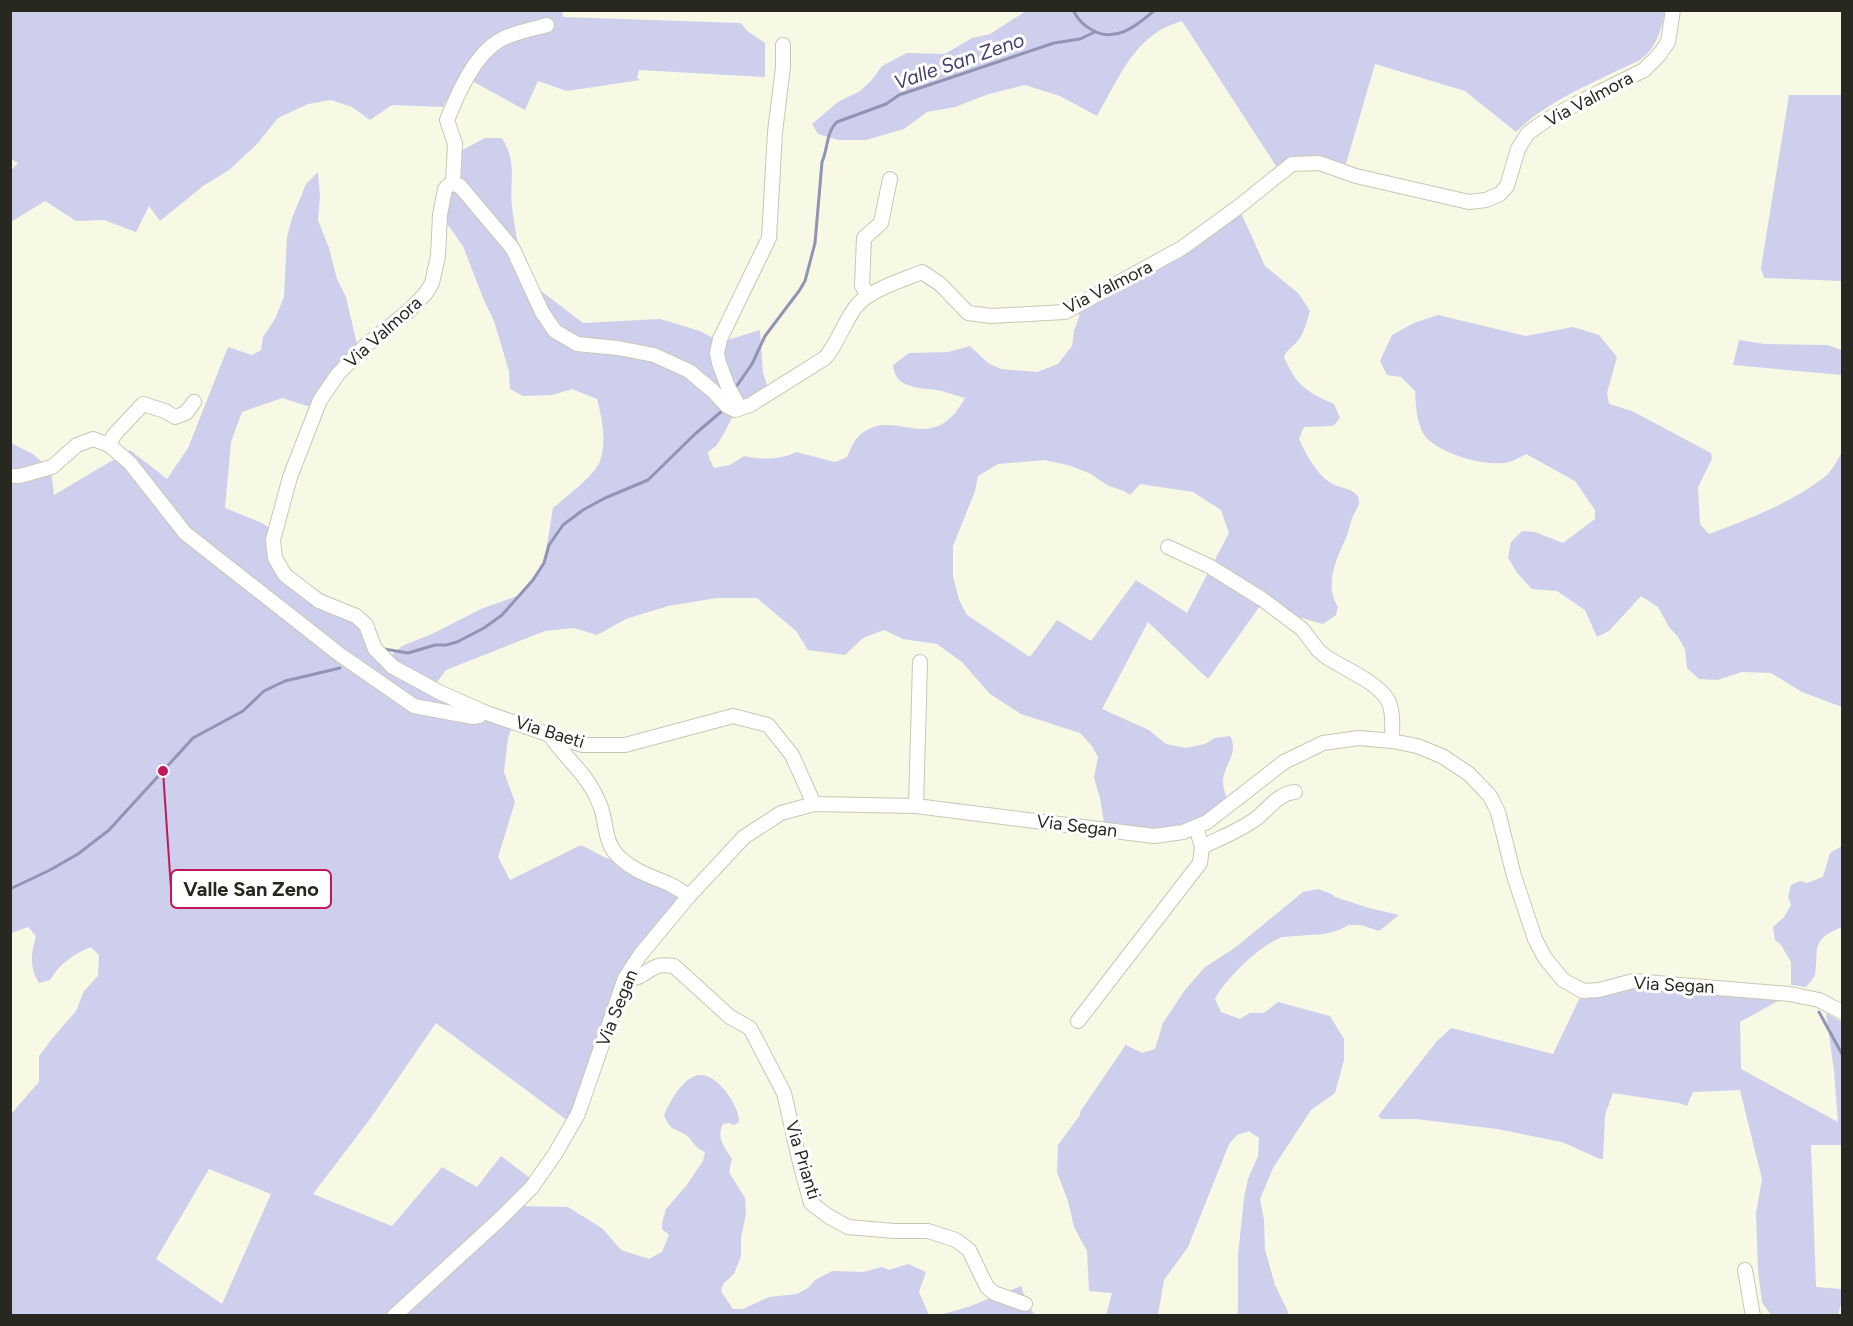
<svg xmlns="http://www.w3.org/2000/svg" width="1853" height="1326" font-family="Figtree,sans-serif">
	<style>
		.green { fill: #ceceed; fill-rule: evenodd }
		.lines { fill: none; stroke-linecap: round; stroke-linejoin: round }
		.stream { stroke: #9393b4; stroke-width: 3 }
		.minor-casing { stroke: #c7c8b4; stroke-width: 16 }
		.minor { stroke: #fff; stroke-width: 14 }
		.labels { text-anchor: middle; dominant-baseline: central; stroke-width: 6; stroke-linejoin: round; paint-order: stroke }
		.street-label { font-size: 18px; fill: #272820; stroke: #fff }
		.water-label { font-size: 20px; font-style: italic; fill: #43406f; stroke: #fff }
		.leader { fill: none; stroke: #c2185b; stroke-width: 2 }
		.callout-dot { fill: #c2185b; stroke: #fff; stroke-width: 2 }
		.callout { fill: #fff; stroke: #c2185b; stroke-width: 2 }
		.callout-label { font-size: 20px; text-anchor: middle; font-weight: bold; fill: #272820 }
	</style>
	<rect width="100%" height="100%" fill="#f7f9e4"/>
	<g class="green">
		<polygon points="562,10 563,17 741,23 747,31 765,43 765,77 639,70 637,78 640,80 567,91 538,81 525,110 463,76 444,104 444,107 392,105 370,120 352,107 331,100 308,104 278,118 257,144 229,170 203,186 160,221 149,206 136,232 104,220 76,221 45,201 11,222 11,170 18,163 11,159 10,11"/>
		<path d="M1026 11H1665C1661 31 1657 47 1640 60 1601 79 1546 101 1516 132L1465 91 1375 64 1346 164C1322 157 1298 152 1276 166L1182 21C1176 23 1170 25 1164 28 1131 45 1115 85 1097 116L1060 96 1025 85 989 94 955 107 927 112 904 129 866 140H838L818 134 812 124 838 102 860 91 871 81 882 66 907 53 945 54 972 38 990 34Z"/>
		<polygon points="1789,95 1842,95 1842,281 1764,278 1761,268"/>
		<path d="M485 138H502C518 165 509 179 512 207 515 231 520 254 524 278L583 323 660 319 700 331 721 342 760 330 763 373 770 393 735 412 722 437 716 446 708 452 709 458 714 468 730 465 744 456C760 460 781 460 796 452L835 462 847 457C850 451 853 442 858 437 893 402 931 461 965 398 957 396 949 393 942 391 923 387 895 391 893 365L909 353 949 352 970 346 988 363 1001 369 1037 372 1058 364 1072 346 1074 331 1079 317 1078 302 1148 262 1238 206 1265 266 1299 294 1310 311C1307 320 1305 331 1299 339 1294 346 1287 349 1284 357 1297 386 1305 391 1334 404L1340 418 1333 426 1304 427 1299 439C1306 454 1316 474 1331 483 1340 489 1360 488 1359 503 1358 507 1355 512 1353 516 1350 523 1349 531 1346 538 1336 560 1324 585 1338 607L1336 615 1323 624 1288 614 1267 596 1208 679 1148 622 1102 709 1149 730 1166 744 1186 748 1205 744 1215 738 1230 736C1240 754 1223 765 1223 782 1223 791 1229 802 1231 810L1185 833 1105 828 1100 798 1094 778 1098 757 1092 746 1080 733 1021 714 990 694 962 662 937 644 903 639 884 630 863 638 845 655 808 650 796 631 757 598H717L668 606 626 619 597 635 574 628 545 631 446 670 432 689 514 723 508 738 504 772 515 802 498 857 510 880 581 845 606 858 647 872 691 893 624 982 572 1124 436 1023 370 1119 313 1194 392 1226 442 1167 477 1187 501 1156 535 1182 516 1206 568 1207 603 1229 621 1250 649 1259 662 1252 669 1235 662 1229V1223L666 1209 686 1186 703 1161 705 1152C692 1146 694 1141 686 1135 674 1127 671 1132 664 1115 670 1102 683 1076 700 1075 718 1074 740 1107 739 1122L734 1125 729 1123 723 1124C716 1138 724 1146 732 1159L729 1172 745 1198 746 1214 741 1238V1256L734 1274 723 1284 721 1291 733 1309H743L769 1297 797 1294 808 1288 815 1280 832 1271 863 1272 882 1267 889 1270 908 1264 926 1272 919 1292 929 1315 11 1316V1114L39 1082V1056L51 1040 76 1011 84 991 98 976 99 955 91 947C74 954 59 964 50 980L39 983C29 966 31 954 36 936L28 927 11 933V443L33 454 51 470 54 495 130 450 167 479 188 448 228 347 252 355 261 350 263 337 275 319 284 297 287 237 292 218 306 184 318 172 320 197 318 220 329 248 337 279 346 297 359 353 317 409 282 398 242 412 231 442 225 508 262 523 279 534 278 558 300 581 344 605 388 658 402 646 432 634 481 609 520 595 544 563 553 508C564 499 597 473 600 461 607 441 602 418 597 399L572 389 552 395 523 396 510 389 509 371 494 321 483 298 463 246 443 218 457 153ZM1044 460 1068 465 1089 473 1109 486 1124 491 1130 495 1140 484 1193 492 1221 510 1229 533 1187 613 1136 580 1091 641 1057 620 1030 657 967 615 959 600 953 576V546L975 491 978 476 998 464ZM209 1169 271 1194 222 1304 156 1259Z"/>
		<path d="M1438 315 1526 336 1573 327 1599 335 1617 357 1607 393 1609 404 1632 411 1711 453 1712 459 1698 487 1700 524 1709 534C1748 520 1795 501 1827 475 1833 469 1838 459 1842 452V707L1802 692 1771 673 1742 672 1717 680 1699 679 1687 668 1685 649 1678 637 1669 627 1658 607 1641 596 1609 631 1597 637 1585 610 1557 591 1532 589 1518 574 1508 558 1511 542 1522 531 1535 532 1563 543 1595 519V510L1575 481 1526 454C1520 457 1514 461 1509 462 1488 468 1434 453 1423 433 1416 420 1416 405 1415 391L1401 377 1387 375 1380 361 1392 335 1414 323Z"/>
		<polygon points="1739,340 1765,344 1827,345 1842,350 1842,375 1733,365"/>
		<path d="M1842 846V927C1810 940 1819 947 1815 976L1806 987 1791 985V962L1781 945 1775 940 1773 927 1784 917 1791 905 1788 896 1791 885 1800 881 1807 883 1823 877 1830 853Z"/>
		<path d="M1318 889 1332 894 1335 897 1369 908 1399 915 1379 931 1361 925H1349L1339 930 1324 934 1282 937C1258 947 1227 977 1215 999L1221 1012 1240 1019 1250 1013H1264L1278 1002 1330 1016 1344 1039V1060L1335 1093 1311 1110 1273 1168 1260 1199 1264 1220 1265 1250 1275 1285 1288 1312V1315H1237L1238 1309V1255L1244 1198 1248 1179 1258 1156 1259 1138 1249 1131 1237 1135 1229 1144 1188 1247 1164 1280 1158 1315H1106L1112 1293 1089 1291 1087 1251 1074 1227 1068 1201 1057 1172 1058 1145 1080 1115V1112L1125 1046 1124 1044 1142 1053 1155 1049 1163 1023 1185 990 1205 967 1236 947 1303 892Z"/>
		<polygon points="1637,986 1674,988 1778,1001 1740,1022 1741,1069 1838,1122 1834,1071 1826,1013 1842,1022 1842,1149 1841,1145 1811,1145 1816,1287 1842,1289 1842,1300 1838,1315 1771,1315 1762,1302 1758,1271 1756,1213 1762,1179 1740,1090 1693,1092 1687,1106 1679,1103 1613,1093 1605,1115 1603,1159 1600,1159 1562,1142 1497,1129 1416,1119 1382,1119 1378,1116 1437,1041 1451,1028 1553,1054 1584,989"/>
		<polygon points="1021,1286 1027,1304 1035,1315 936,1316 968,1307"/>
	</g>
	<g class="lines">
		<g class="stream">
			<path d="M1073 10C1078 20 1083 25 1092 30 1116 44 1137 25 1155 10"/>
			<path d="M736 387 752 364 765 336 799 291 805 281 815 243 822 162C828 149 826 132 837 122L886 104 899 95 1054 43 1080 39 1095 32"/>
			<polyline points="384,649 408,653 435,645 446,645 457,642 484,628 502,615 533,580 544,563 549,545 563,525 583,510 605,498 648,480 695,434 722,411"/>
			<polyline points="10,889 50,870 78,854 109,830 193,738 243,711 264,691 285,681 340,668"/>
			<polyline points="1819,1012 1842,1054"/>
		</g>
		<g class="minor-casing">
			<g id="minor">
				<path d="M453 184 455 144 447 120C458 93 475 53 502 39 515 32 533 29 547 25"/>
				<polyline points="868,295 862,286 864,238 881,223 890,179"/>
				<polyline points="740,408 728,387 719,363 717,353 720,339 769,238 775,132 783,67 783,45"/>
				<polyline points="109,445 114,435 143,404 165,411 175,417 186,413 194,402"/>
				<polyline points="10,476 20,476 52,467 77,445 93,439 109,445 130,463 185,533 339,654 414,706 473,717 479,716 484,712"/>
				<path d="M1168 547 1209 566 1262 599 1302 629 1318 650 1325 656C1342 668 1376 681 1387 699 1394 710 1392 728 1392 741"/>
				<path d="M550 735C563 756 584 771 595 794 597 799 601 805 602 811 607 829 605 844 620 858 637 873 649 875 669 884 676 887 682 892 689 896"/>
				<path d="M814 804 792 755 768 725 733 716 625 745H583L550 735 484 712 441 693 393 667 375 649 366 625 356 616 319 601 285 575 275 558 273 540 290 477 320 400 338 374 365 346 410 310 426 293 432 283 438 256 440 215 445 189 449 185 453 184 460 186 513 249 542 312 555 331 577 344 618 348 654 355 689 371 713 391 727 406 735 410 750 405 825 358C839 342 845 318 859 303 873 289 903 280 922 272L940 284 968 313 991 316 1065 312 1182 248 1237 208 1292 164 1319 163 1356 176 1469 202 1486 200 1500 194 1507 186 1518 149 1528 133 1548 119 1576 104 1644 70 1659 55 1668 42 1673 10"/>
				<polyline points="916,806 920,662"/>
				<path d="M1202 847C1220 838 1241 830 1257 818 1269 808 1279 793 1295 792"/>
				<path d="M625 978C630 978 636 979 640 976 655 968 655 963 674 966L730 1017 750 1028 784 1093 800 1163 811 1203 828 1216 848 1227 894 1231H928L956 1240 969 1250 987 1287 994 1293 1025 1304"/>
				<polyline points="1078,1021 1200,863 1202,847 1196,827"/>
				<polyline points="1745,1270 1753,1316"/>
				<polyline points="394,1316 499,1220 532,1187 555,1154 578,1114 625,978 640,955 689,896 744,837 781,813 814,804 916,806 1154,836 1183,832 1207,822 1284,762 1323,743 1359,738 1392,741 1417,746 1442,756 1469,774 1490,796 1498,812 1514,876 1535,939 1545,958 1563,980 1583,991 1599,990 1633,981 1790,994 1819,1000 1842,1012"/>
			</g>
		</g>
		<use href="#minor" class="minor"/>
	</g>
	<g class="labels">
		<g class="street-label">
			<text transform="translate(1589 99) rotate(-28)">Via Valmora</text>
			<text transform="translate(1108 287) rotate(-27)">Via Valmora</text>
			<text transform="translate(383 332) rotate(-42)">Via Valmora</text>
			<text transform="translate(550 732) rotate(17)">Via Baeti</text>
			<text transform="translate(1077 826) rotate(7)">Via Segan</text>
			<text transform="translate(1674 985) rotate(3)">Via Segan</text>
			<text transform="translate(617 1008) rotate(-68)">Via Segan</text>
			<text transform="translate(803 1160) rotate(73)">Via Prianti</text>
		</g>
		<g class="water-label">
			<text transform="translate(959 61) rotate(-19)">Valle San Zeno</text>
		</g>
	</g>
	<path class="leader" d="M163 771L171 889"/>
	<circle class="callout-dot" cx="163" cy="771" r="6"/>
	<rect class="callout" x="171" y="870" width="160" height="38" rx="6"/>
	<g class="callout-label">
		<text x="251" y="896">Valle San Zeno</text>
	</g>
	<rect width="1853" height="1326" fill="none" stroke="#272820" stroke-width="24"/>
</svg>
